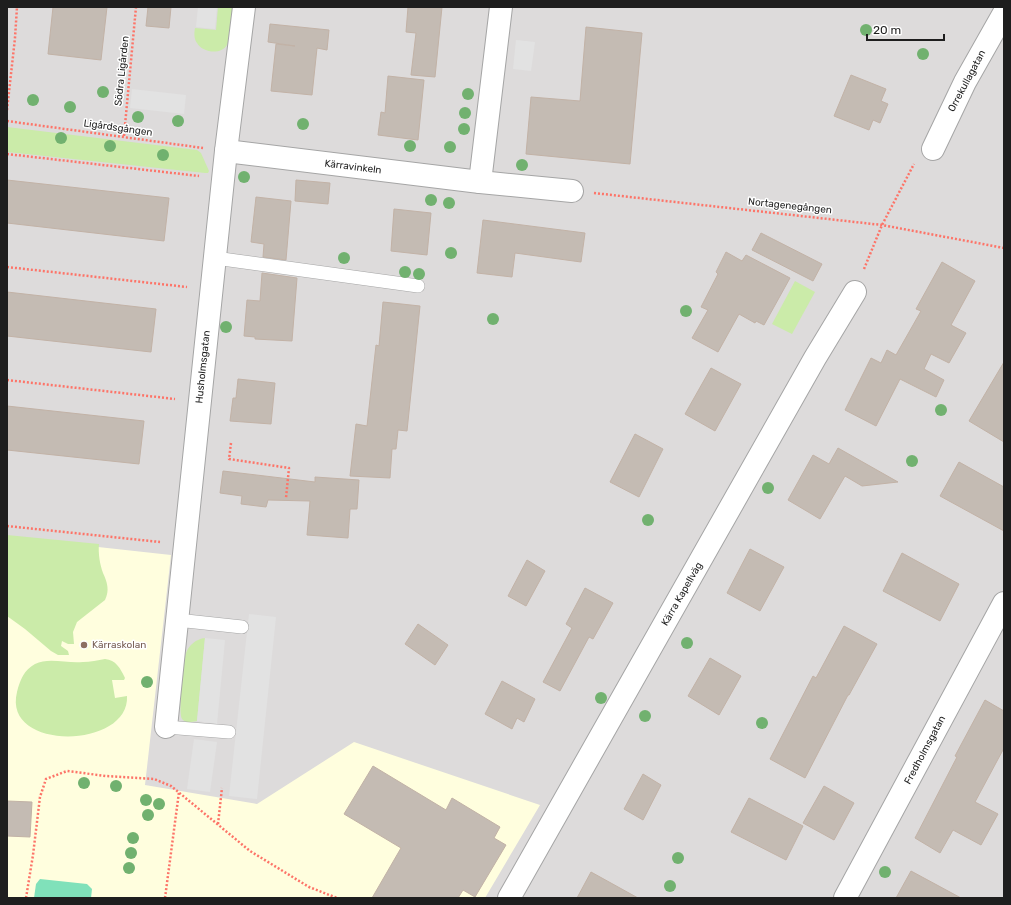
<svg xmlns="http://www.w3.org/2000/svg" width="1011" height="905" font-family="Rubik,sans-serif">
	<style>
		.residential { fill: #dddbdb }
		.education { fill: #fffede }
		.grass { fill: #cbeba9 }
		.pitch { fill: #80e1ba }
		.parking { fill: #e2e2e2 }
		.building { fill: #c4bbb3; stroke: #c2b2a6 }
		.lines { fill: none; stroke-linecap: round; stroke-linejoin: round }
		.lane-casing { stroke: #a5a5a5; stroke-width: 14 }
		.street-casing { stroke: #a5a5a5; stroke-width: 24 }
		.path { stroke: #fd7468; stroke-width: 2.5; stroke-dasharray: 2 2; stroke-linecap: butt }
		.lane { stroke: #fff; stroke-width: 13 }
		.street { stroke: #fff; stroke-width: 22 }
		.tree { fill: #71b16f }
		.education-dot { fill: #8d6e63; stroke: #fff; stroke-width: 1.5 }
		.labels { text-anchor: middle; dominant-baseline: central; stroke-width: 3; stroke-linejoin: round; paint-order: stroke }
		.street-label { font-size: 10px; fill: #1e1e1e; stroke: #fff }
		.education-label { font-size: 10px; fill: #785e54; stroke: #fff; text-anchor: start }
	</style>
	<rect width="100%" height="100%" fill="#f0ece4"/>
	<rect class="residential" x="7" y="7" width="997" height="891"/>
	<polygon class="education" points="7,537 171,555 145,785 257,804 354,742 540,805 485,898 7,898"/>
	<g class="grass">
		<path d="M218 7H233C232 17 232 36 227 45 221 55 203 53 197 43 194 39 194 33 195 28L216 30Z"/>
		<polygon points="7,127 197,150 201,153 209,171 208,173 205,173 7,152"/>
		<polygon points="795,281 815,292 792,334 772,324"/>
		<path d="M7 535 99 544C98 553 100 565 103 573 107 582 110 590 105 600L77 622 73 632 74 644H68L62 641 61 646 68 651 69 655H58L51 651 25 629 7 616Z"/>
		<path d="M205 638 197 721C191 722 186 724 182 719 178 713 183 661 186 653 189 645 196 639 205 638Z"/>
		<path d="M105 659C116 660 120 668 125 678L124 680H112L115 698 127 696C130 749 2 752 17 692 20 680 24 670 35 664 49 657 68 664 83 662 90 662 98 660 105 659Z"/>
	</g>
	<polygon class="pitch" points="40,879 87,884 92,889 91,898 34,898 36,884"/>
	<g class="parking">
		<polygon points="198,7 217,7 215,29 196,27"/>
		<polygon points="516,40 535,42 531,71 513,69"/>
		<polygon points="132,89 186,95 184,114 130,108"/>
		<polygon points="249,614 276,617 257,799 229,796"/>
		<polygon points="205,638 225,640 217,724 197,721"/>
		<polygon points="194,739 217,742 210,792 187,789"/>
	</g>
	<g class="building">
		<polygon points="53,7 107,7 101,60 48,54"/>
		<polygon points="148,7 171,7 169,28 146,26"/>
		<polygon points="408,7 442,7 435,77 411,75 416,33 406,32"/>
		<polygon points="270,24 329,30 327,50 317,48 312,95 271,91 276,44 295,46 268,42"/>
		<polygon points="586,27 642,33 630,164 526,154 531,97 580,101"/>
		<polygon points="851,75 886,89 881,101 888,104 880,123 873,120 869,130 834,116"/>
		<polygon points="388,76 424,80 418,140 378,135 381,112 385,113"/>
		<polygon points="7,180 169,198 164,241 7,223"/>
		<polygon points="296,180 330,183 328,204 295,201"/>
		<polygon points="256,197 291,201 286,260 263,257 264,244 251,242"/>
		<polygon points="394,209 431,213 427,255 391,251"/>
		<polygon points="483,220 585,233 581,262 515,253 512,277 477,273"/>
		<polygon points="761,233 822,264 813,281 752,250"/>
		<polygon points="726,252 742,261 746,255 790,278 764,325 756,321 755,323 739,314 718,352 692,338 708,310 701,307 718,274 716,272"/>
		<polygon points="942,262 975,281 951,325 966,333 949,363 931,354 924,369 944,380 936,397 900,379 876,426 845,410 871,358 881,363 887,350 896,355 921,311 916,309"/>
		<polygon points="262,273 297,278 292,341 255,339 255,337 244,336 247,300 260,301"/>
		<polygon points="7,292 156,309 151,352 7,336"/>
		<polygon points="383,302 420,306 407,431 398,430 396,449 392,449 390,478 350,476 356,424 367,426 376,345 379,346"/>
		<polygon points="1004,362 1004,442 969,421"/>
		<polygon points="711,368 741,384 715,431 685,414"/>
		<polygon points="238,379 275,383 271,424 230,421 233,398 236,398"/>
		<polygon points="7,406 144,421 139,464 7,450"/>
		<polygon points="635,434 663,449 639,497 610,482"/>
		<polygon points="838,448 898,482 862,486 845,476 820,519 788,500 813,455 829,464"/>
		<polygon points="959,462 1004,487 1004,531 940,496"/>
		<polygon points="223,471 315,482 315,477 359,480 357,509 350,509 348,538 307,535 310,501 268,500 266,507 241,504 242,496 220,493"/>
		<polygon points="750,549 784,567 760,611 727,593"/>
		<polygon points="902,553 959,584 940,621 883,591"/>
		<polygon points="527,560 545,571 526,606 508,596"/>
		<polygon points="585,588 613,603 593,639 589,637 560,691 543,682 572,628 566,624"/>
		<polygon points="418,624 448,645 435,665 405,644"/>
		<polygon points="844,626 877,644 849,695 848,695 805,778 770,759 813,676 816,678"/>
		<polygon points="710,658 741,676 719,715 688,696"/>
		<polygon points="502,681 535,699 524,722 517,718 512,729 485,714"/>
		<polygon points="985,700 1004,711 1004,748 975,802 998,814 981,845 953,830 940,853 915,838 957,757 955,756"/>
		<polygon points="373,766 446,810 452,798 500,827 494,838 506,845 475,897 463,890 458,898 372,898 401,848 344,814"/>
		<polygon points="643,774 661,785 643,820 624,809"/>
		<polygon points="824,786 854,803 834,840 803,823"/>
		<polygon points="749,798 803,826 786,860 731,832"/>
		<polygon points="7,801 32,802 30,837 7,836"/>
		<polygon points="911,871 961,898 896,898"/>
		<polygon points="591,872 638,898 577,898"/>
	</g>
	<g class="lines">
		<g class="lane-casing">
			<g id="lane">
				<polyline points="215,258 418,286"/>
				<polyline points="177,620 242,627"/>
				<polyline points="166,727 229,732"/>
			</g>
		</g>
		<g class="street-casing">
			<g id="street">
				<polyline points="933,149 965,82 1004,13"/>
				<polyline points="226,151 480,182 572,191"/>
				<polyline points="480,182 501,7"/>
				<polyline points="166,727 226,151 244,7"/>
				<polyline points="509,898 815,358 855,292"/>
				<polyline points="845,898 1004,603"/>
			</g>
		</g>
		<g class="path">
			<polyline points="7,110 15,38 17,7"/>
			<polyline points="7,121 203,148"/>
			<polyline points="124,136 136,7"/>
			<polyline points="7,154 199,176"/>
			<polyline points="594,193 882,225 1004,248"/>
			<polyline points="7,267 187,287"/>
			<polyline points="864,269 882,225 914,164"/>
			<polyline points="7,380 175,399"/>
			<polyline points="231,443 229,459 289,468 286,498"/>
			<polyline points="7,526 160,542"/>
			<polyline points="218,824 222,788"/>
			<polyline points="26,898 33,855 40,797 46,779 67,771 106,776 154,779 171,786 250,851 309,887 337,898"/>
			<polyline points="165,898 179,792"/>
		</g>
		<use href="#lane" class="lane"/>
		<use href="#street" class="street"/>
	</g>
	<g class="tree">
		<circle cx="866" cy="30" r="6"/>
		<circle cx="923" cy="54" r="6"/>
		<circle cx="103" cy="92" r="6"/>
		<circle cx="468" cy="94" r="6"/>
		<circle cx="33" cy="100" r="6"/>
		<circle cx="70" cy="107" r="6"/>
		<circle cx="465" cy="113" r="6"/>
		<circle cx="138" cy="117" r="6"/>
		<circle cx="178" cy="121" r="6"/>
		<circle cx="303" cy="124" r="6"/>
		<circle cx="464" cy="129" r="6"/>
		<circle cx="61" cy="138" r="6"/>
		<circle cx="110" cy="146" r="6"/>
		<circle cx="410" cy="146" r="6"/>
		<circle cx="450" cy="147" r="6"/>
		<circle cx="163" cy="155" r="6"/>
		<circle cx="522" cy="165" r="6"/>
		<circle cx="244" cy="177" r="6"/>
		<circle cx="431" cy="200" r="6"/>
		<circle cx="449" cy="203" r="6"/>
		<circle cx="451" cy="253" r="6"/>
		<circle cx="344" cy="258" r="6"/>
		<circle cx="405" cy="272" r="6"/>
		<circle cx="419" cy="274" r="6"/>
		<circle cx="686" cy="311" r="6"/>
		<circle cx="493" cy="319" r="6"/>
		<circle cx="226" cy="327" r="6"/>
		<circle cx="941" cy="410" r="6"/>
		<circle cx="912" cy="461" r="6"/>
		<circle cx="768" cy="488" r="6"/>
		<circle cx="648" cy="520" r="6"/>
		<circle cx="687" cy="643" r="6"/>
		<circle cx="147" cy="682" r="6"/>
		<circle cx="601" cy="698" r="6"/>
		<circle cx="645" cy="716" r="6"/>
		<circle cx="762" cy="723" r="6"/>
		<circle cx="84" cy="783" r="6"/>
		<circle cx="116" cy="786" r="6"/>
		<circle cx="146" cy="800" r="6"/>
		<circle cx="159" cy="804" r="6"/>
		<circle cx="148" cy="815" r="6"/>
		<circle cx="133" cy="838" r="6"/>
		<circle cx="131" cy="853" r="6"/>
		<circle cx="678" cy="858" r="6"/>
		<circle cx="129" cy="868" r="6"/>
		<circle cx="885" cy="872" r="6"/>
		<circle cx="670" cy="886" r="6"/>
	</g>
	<circle class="education-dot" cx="84" cy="645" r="4"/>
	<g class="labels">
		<g class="street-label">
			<text transform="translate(122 71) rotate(-84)">Södra Ligården</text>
			<text transform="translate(967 81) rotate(-62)">Orrekullagatan</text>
			<text transform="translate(118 128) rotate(8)">Ligårdsgången</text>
			<text transform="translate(353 167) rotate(7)">Kärravinkeln</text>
			<text transform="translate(790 206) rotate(6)">Nortagenegången</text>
			<text transform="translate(203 367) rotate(-84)">Husholmsgatan</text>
			<text transform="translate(682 594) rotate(-60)">Kärra Kapellväg</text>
			<text transform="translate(925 750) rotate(-62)">Fredholmsgatan</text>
		</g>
		<g class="education-label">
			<text x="92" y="645">Kärraskolan</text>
		</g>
	</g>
	<rect width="1011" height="905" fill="none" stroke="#1e1e1e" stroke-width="16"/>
	<path d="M867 34v6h77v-6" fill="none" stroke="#1e1e1e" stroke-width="2"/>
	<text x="873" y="34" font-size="12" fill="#1e1e1e" stroke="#ffffff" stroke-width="3" paint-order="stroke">20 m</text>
</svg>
